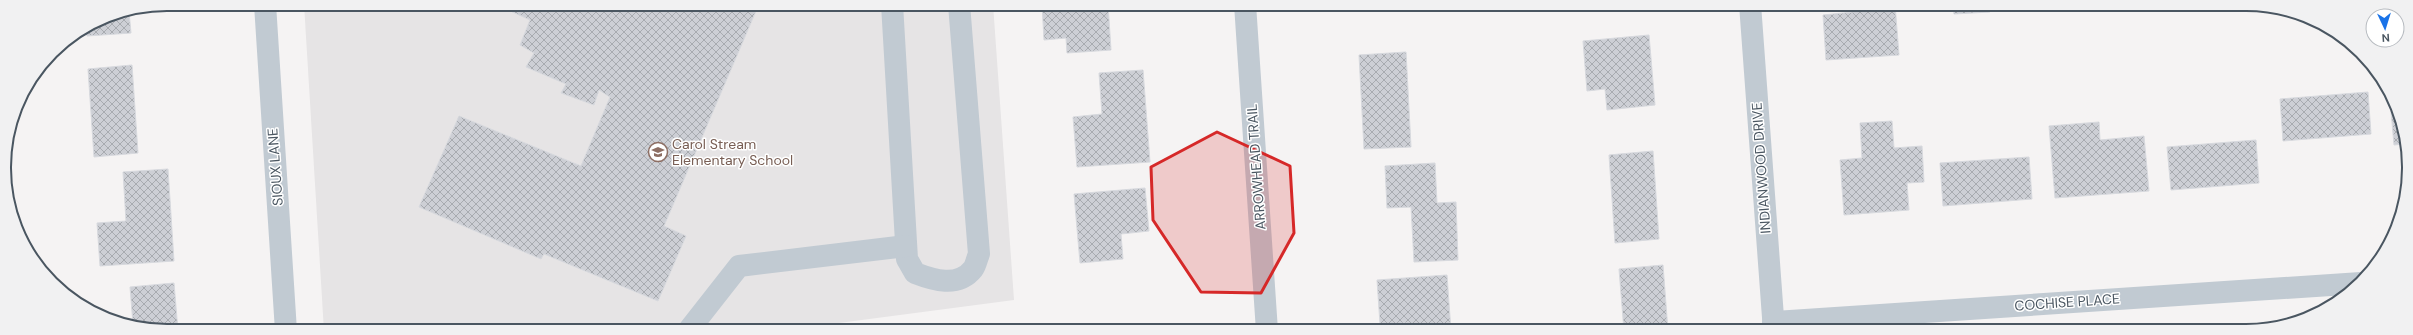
<svg xmlns="http://www.w3.org/2000/svg" width="2413" height="335" font-family="'DM Sans',sans-serif">
	<style>
		.education { fill: #e6e4e5 }
		.building { fill: url(#building-cross-hatch); stroke: #d7d9de }
		.lines { fill: none; stroke-linecap: round; stroke-linejoin: round }
		.minor { stroke: #c1cad2; stroke-width: 22 }
		.marked { fill: #d62828; fill-opacity: 0.2; stroke: #d62828; stroke-width: 3; stroke-linejoin: round }
		.labels { text-anchor: middle; dominant-baseline: central; stroke-width: 3; stroke-linejoin: round; paint-order: stroke }
		.education-label { font-size: 14px; fill: #785e54; stroke: #fff; text-anchor: start }
		.street-label { font-size: 14px; fill: #4a5661; stroke: #fff }
		.rim { fill: none; stroke: #4a5661; stroke-width: 2 }
	</style>
	<defs>
		<pattern id="building-cross-hatch" width="8" height="8" patternUnits="userSpaceOnUse"><rect width="8" height="8" fill="#cdcfd5"/><path d="M0 0l8 8M0 8l8-8" fill="none" stroke="#a8abb0"/></pattern>
	</defs>
	<rect width="100%" height="100%" fill="#f5f3f3"/>
	<polygon class="education" points="304,4 993,4 1014,300 778,331 324,331"/>
	<g class="building">
		<polygon points="495,4 759,4 664,226 686,236 658,301 544,254 541,259 419,207 459,116 581,166 610,97 599,90 594,105 561,93 566,84 526,67 534,53 520,45 530,20"/>
		<polygon points="1042,4 1108,4 1111,50 1067,53 1066,38 1044,40"/>
		<polygon points="1852,4 1895,4 1899,55 1826,60 1823,15 1853,12"/>
		<polygon points="1953,4 1990,4 1990,12 1954,14"/>
		<polygon points="129,12 131,33 87,36 86,29 105,16"/>
		<polygon points="1649,35 1655,105 1607,110 1605,89 1587,91 1583,41"/>
		<polygon points="1406,52 1411,147 1364,149 1359,55"/>
		<polygon points="132,65 138,153 94,157 88,69"/>
		<polygon points="1143,70 1150,162 1077,167 1073,117 1102,114 1099,73"/>
		<polygon points="2368,92 2371,134 2283,141 2280,99"/>
		<polygon points="2398,110 2400,115 2404,144 2394,145 2391,111"/>
		<polygon points="1892,121 1894,148 1922,146 1924,182 1907,183 1909,210 1844,215 1840,160 1862,158 1860,123"/>
		<polygon points="2099,122 2100,140 2144,136 2149,191 2055,198 2049,126"/>
		<polygon points="2256,140 2259,183 2171,190 2167,147"/>
		<polygon points="1653,151 1659,239 1615,243 1609,155"/>
		<polygon points="2029,157 2032,199 1943,206 1940,163"/>
		<polygon points="1435,163 1437,203 1456,202 1458,260 1414,262 1411,207 1387,208 1385,166"/>
		<polygon points="168,169 174,261 100,266 97,223 126,221 123,172"/>
		<polygon points="1145,188 1149,231 1121,234 1123,259 1080,263 1074,194"/>
		<polygon points="1663,265 1668,331 1624,331 1619,269"/>
		<polygon points="1447,275 1451,331 1408,331 1407,323 1380,324 1377,280"/>
		<polygon points="174,283 178,331 157,331 133,324 130,287"/>
	</g>
	<g class="lines">
		<g class="minor">
			<polyline points="265,4 286,331"/>
			<path d="M892 4 907 259 915 273C933 280 958 288 973 269 976 265 977 258 979 254L959 4"/>
			<polyline points="1245,4 1267,331"/>
			<polyline points="1750,4 1774,331"/>
			<polyline points="1773,322 2361,283"/>
			<polyline points="688,331 739,266 906,246"/>
		</g>
	</g>
	<path class="marked" d="M1217 132 1290 166 1294 233 1261 293 1201 292 1153 220 1151 167Z"/>
	<defs>
		<g id="school-ring" transform="scale(1)"><circle r="9.5" fill="#fff" stroke="#8d6e63" stroke-width="1.5"/><path d="M0-5L7-2L0 1L-7-2ZM-4 1L0 2.5L4 1V4Q0 6-4 4Z" fill="#8d6e63"/></g>
	</defs>
	<g fill-rule="evenodd">
		<use href="#school-ring" x="658" y="152"/>
	</g>
	<g class="labels">
		<g class="education-label">
			<text x="672" y="144">Carol Stream<tspan x="672" dy="16">Elementary School</tspan></text>
		</g>
		<g class="street-label">
			<text transform="translate(275 167) rotate(-94)">SIOUX LANE</text>
			<text transform="translate(1256 167) rotate(-94)">ARROWHEAD TRAIL</text>
			<text transform="translate(1761 168) rotate(-94)">INDIANWOOD DRIVE</text>
			<text transform="translate(2067 302) rotate(-4)">COCHISE PLACE</text>
		</g>
	</g>
	<path d="M0 0H2413V335H0ZM167 11H2246A156 156 0 0 1 2402 167V168A156 156 0 0 1 2246 324H167A156 156 0 0 1 11 168V167A156 156 0 0 1 167 11Z" fill="#f1f1f2" fill-rule="evenodd"/>
	<path class="rim" d="M167 11H2246A156 156 0 0 1 2402 167V168A156 156 0 0 1 2246 324H167A156 156 0 0 1 11 168V167A156 156 0 0 1 167 11Z"/>
	<g transform="translate(2385 28) rotate(176)"><circle r="19" fill="#ffffff" stroke="#b7bbc0"/>
	<path d="M0-3L7 15L0 10L-7 15Z" fill="#1a73e8"/>
	<text y="-6" font-size="11" font-weight="bold" text-anchor="middle" fill="#4a5661">N</text>
	</g>
</svg>
